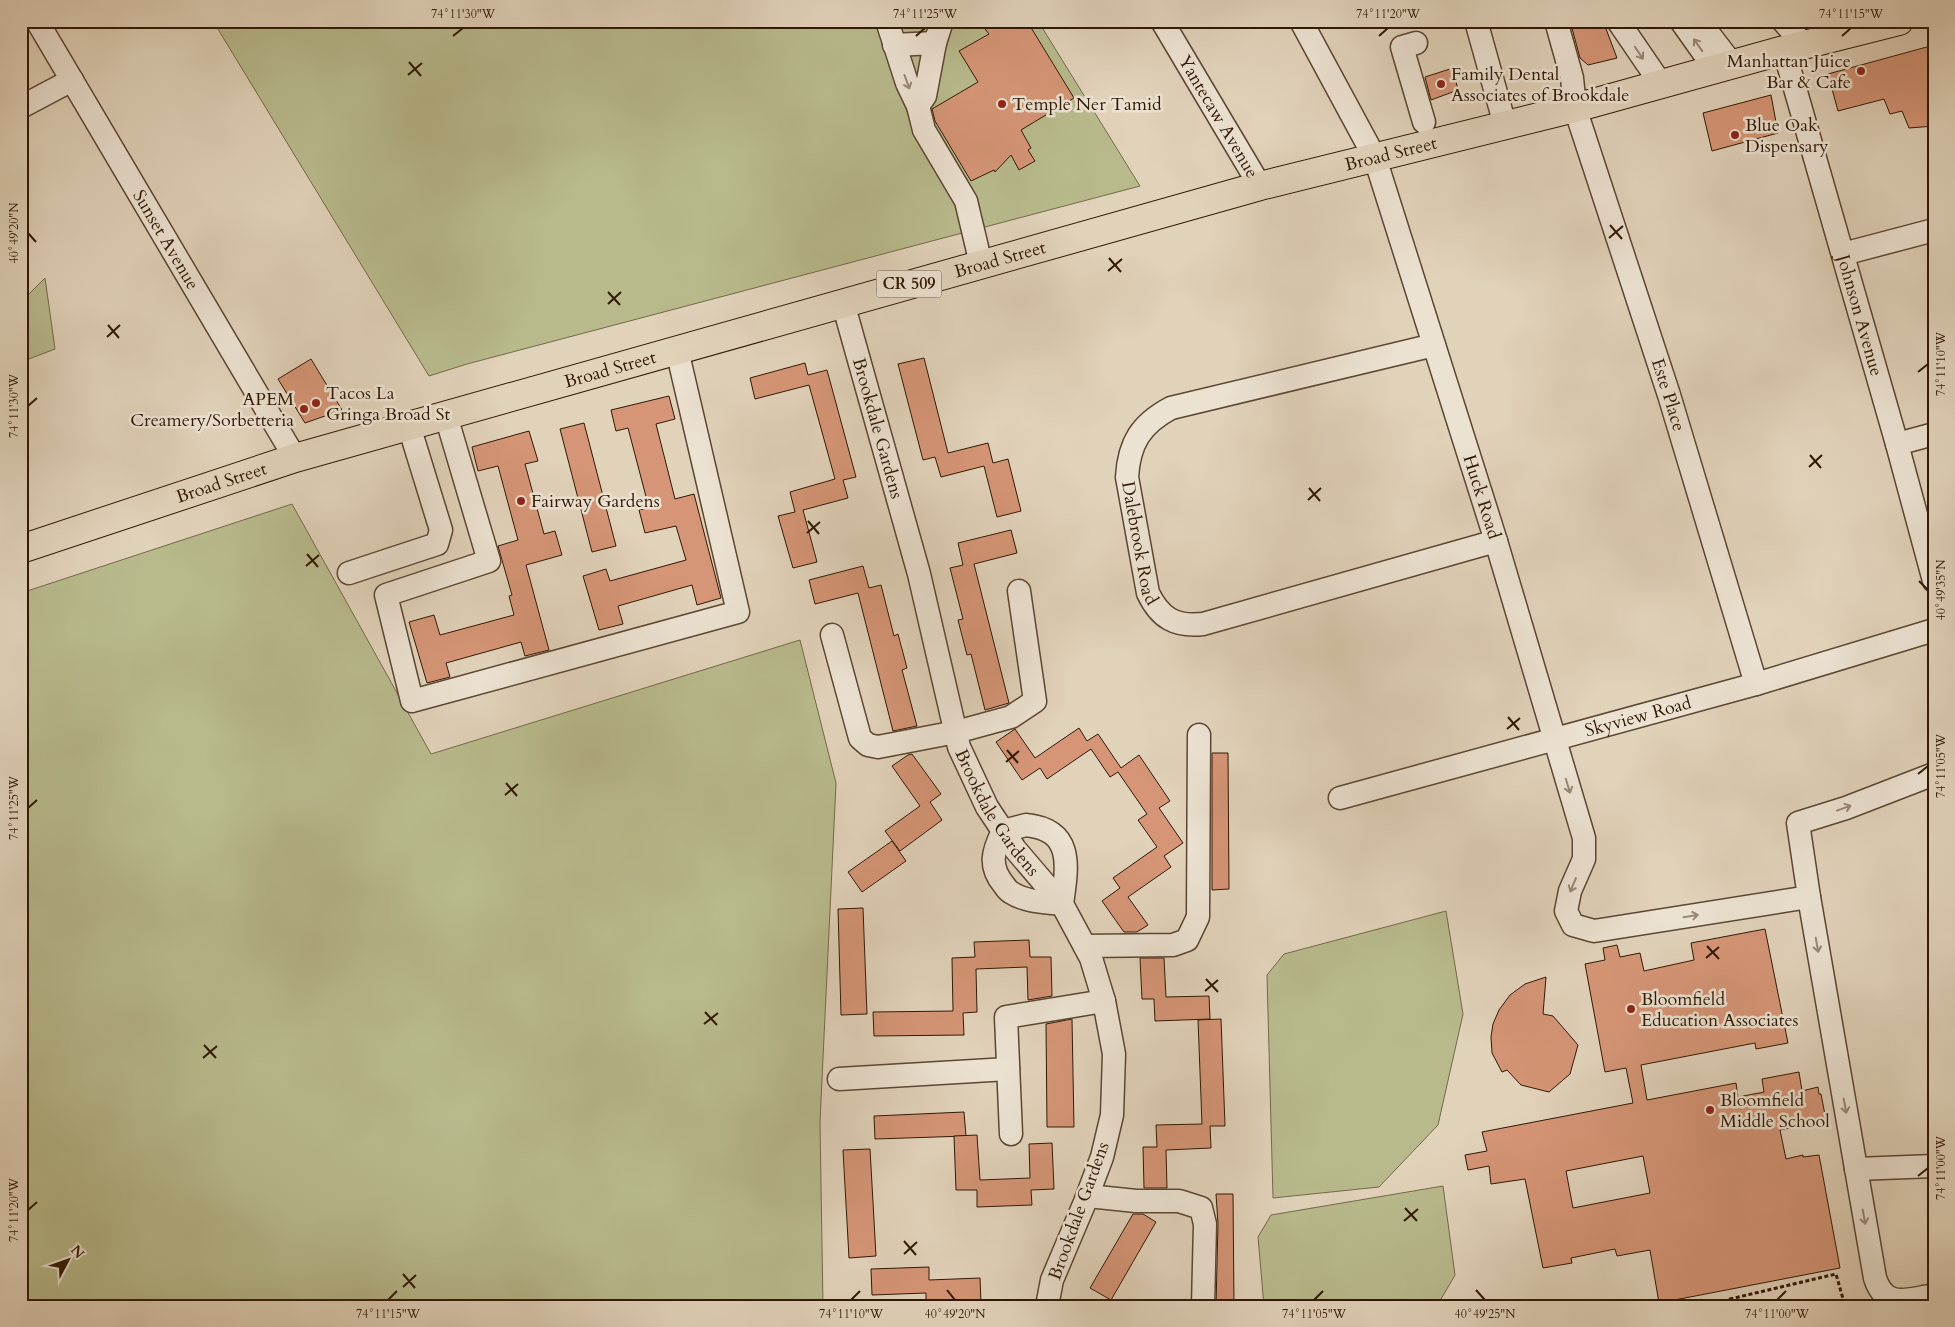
<svg xmlns="http://www.w3.org/2000/svg" width="1955" height="1327" font-family="Cardo,serif">
	<style>
		.green { fill: #b8ba8c; stroke: #746948 }
		.building { fill: #d59576; stroke: #301804; fill-rule: evenodd }
		.lines { fill: none; stroke-linecap: round; stroke-linejoin: round }
		.minor-casing { stroke: #5c4632; stroke-width: 25 }
		.major-casing { stroke: #301804; stroke-width: 30 }
		.path { stroke: #301804; stroke-width: 3; stroke-dasharray: 4 2.5; stroke-linecap: butt }
		.minor { stroke: #ece2d2; stroke-width: 22 }
		.major { stroke: #e1d2ba; stroke-width: 28 }
		.oneway { stroke: #978775 }
		.ticks { fill: none; stroke: #301804; stroke-width: 2 }
		.poi-dot { fill: #8f2418; stroke: #ece2d2; stroke-width: 2 }
		.labels { text-anchor: middle; dominant-baseline: central; stroke-width: 5; stroke-linejoin: round; paint-order: stroke }
		.shield { fill: #ece2d2; stroke: #685542; stroke-width: 1 }
		.shield-label { font-size: 16px; font-weight: bold; fill: #301804 }
		.poi-label { font-size: 18px; fill: #301804; stroke: #ece2d2; text-anchor: start }
		.street-label { font-size: 18px; fill: #301804; stroke: #ece2d2 }
		.neatline { fill: none; stroke: #301804; stroke-width: 2 }
		.ticks-label { font-size: 12px; text-anchor: middle; fill: #301804 }
	</style>
	<rect width="100%" height="100%" fill="#e1d2ba"/>
	<filter id="stains"><feTurbulence type="fractalNoise" baseFrequency=".004" numOctaves="4"/><feColorMatrix values="0 0 0 0 .2 0 0 0 0 .09 0 0 0 0 .02 0 0 0 .5 -.17"/></filter>
	<radialGradient id="worn" r=".72"><stop offset=".6" stop-color="#630" stop-opacity="0"/><stop offset="1" stop-color="#630" stop-opacity=".3"/></radialGradient>
	<g class="green">
		<polygon points="213,21 1038,21 1140,186 467,364 429,376"/>
		<polygon points="45,278 55,349 21,362 21,302"/>
		<polygon points="292,504 431,754 800,640 836,783 820,1122 823,1306 21,1306 21,593"/>
		<polygon points="1446,911 1463,1014 1438,1125 1379,1187 1273,1198 1267,975 1284,954"/>
		<polygon points="1443,1186 1455,1275 1437,1306 1264,1306 1258,1237 1271,1215"/>
	</g>
	<g class="building">
		<polygon points="998,21 1027,21 1074,98 1021,130 1031,148 1028,150 1035,161 1019,170 1011,155 995,172 994,170 971,181 935,121 932,109 978,82 959,51 989,34 985,29"/>
		<polygon points="1570,21 1603,21 1617,58 1588,65 1580,58"/>
		<polygon points="1934,45 1934,126 1909,128 1902,111 1890,114 1884,99 1838,111 1828,74"/>
		<polygon points="1453,68 1458,90 1431,100 1425,77"/>
		<polygon points="1771,95 1778,133 1712,151 1703,113"/>
		<polygon points="924,358 948,453 988,443 993,463 1008,459 1021,511 997,517 984,466 941,477 935,457 923,460 898,364"/>
		<polygon points="311,359 342,410 305,423 278,379"/>
		<polygon points="805,363 808,375 827,370 856,477 843,480 848,498 803,510 817,562 793,568 778,516 795,512 790,492 835,479 809,385 755,399 750,378"/>
		<polygon points="669,396 675,419 656,424 675,499 694,494 721,598 697,605 692,585 618,606 623,624 599,630 583,576 606,569 610,581 686,560 676,526 645,533 639,510 649,508 628,428 616,431 611,410"/>
		<polygon points="584,423 616,546 592,552 560,429"/>
		<polygon points="529,431 538,461 525,464 544,534 555,531 562,555 526,565 549,650 525,656 521,642 446,663 450,677 427,683 409,622 434,615 440,635 514,615 509,596 512,595 498,546 518,540 498,466 478,471 472,447"/>
		<polygon points="1011,530 1017,553 974,564 1009,703 985,710 971,654 967,655 958,620 963,619 950,568 963,565 958,543"/>
		<polygon points="863,566 869,588 881,585 894,636 898,634 907,668 902,670 917,726 893,731 858,593 815,604 809,580"/>
		<polygon points="1079,728 1087,741 1098,734 1121,768 1139,755 1170,801 1159,808 1183,843 1164,856 1171,867 1128,897 1148,925 1137,932 1124,932 1102,901 1120,888 1113,878 1157,847 1138,820 1147,814 1118,772 1110,777 1091,749 1047,779 1040,768 1022,780 996,742 1015,729 1035,758"/>
		<polygon points="1212,753 1228,753 1229,889 1212,890"/>
		<polygon points="912,754 941,794 930,802 942,820 900,851 885,831 920,806 892,766 908,755"/>
		<polygon points="892,841 906,861 862,892 848,872"/>
		<polygon points="863,908 867,1014 841,1015 838,909"/>
		<path d="M1765 929 1788 1043 1756 1049 1755 1043 1641 1065 1647 1100 1736 1083 1738 1097 1764 1092 1762 1079 1799 1072 1802 1091 1818 1087 1819 1094H1821L1826 1120 1780 1130 1786 1159 1803 1155V1157L1819 1155 1840 1268 1659 1303 1650 1250 1617 1256 1615 1249 1571 1258 1572 1263 1543 1268 1525 1179 1491 1184 1489 1166 1468 1170 1465 1155 1487 1151 1482 1132 1633 1103 1626 1068 1605 1072 1585 964 1605 960 1603 948 1617 945 1620 957 1640 953 1644 971 1694 960 1691 943ZM1643 1156 1650 1193 1573 1208 1566 1171Z"/>
		<polygon points="1029,940 1030,957 1051,957 1052,996 1028,1000 1027,967 976,969 977,1012 963,1013 964,1035 874,1036 873,1012 953,1011 952,958 975,957 974,942"/>
		<polygon points="1140,958 1164,958 1166,997 1209,996 1210,1019 1155,1021 1154,999 1142,999"/>
		<polygon points="1546,977 1543,1014 1553,1016 1578,1045 1570,1074 1549,1092 1521,1085 1507,1070 1502,1072 1492,1053 1491,1037 1493,1024 1499,1010 1510,995 1525,984"/>
		<polygon points="1072,1019 1074,1127 1047,1127 1046,1024"/>
		<polygon points="1221,1019 1225,1126 1210,1126 1211,1148 1166,1150 1167,1188 1144,1188 1143,1147 1157,1147 1156,1125 1202,1124 1198,1020"/>
		<polygon points="964,1112 966,1136 875,1139 874,1116"/>
		<polygon points="977,1135 980,1180 1030,1178 1029,1144 1052,1143 1054,1189 1031,1190 1032,1205 977,1207 977,1190 956,1190 954,1136"/>
		<polygon points="870,1149 876,1256 849,1258 843,1150"/>
		<polygon points="1216,1194 1233,1194 1234,1306 1216,1306 1218,1224"/>
		<polygon points="1133,1214 1143,1214 1156,1222 1111,1300 1090,1288"/>
		<polygon points="929,1267 929,1280 980,1278 981,1303 926,1305 926,1293 872,1295 871,1269"/>
	</g>
	<g class="lines">
		<g class="minor-casing">
			<g id="minor">
				<path id="s1" d="M37 21 295 458"/>
				<polyline points="887,21 907,83 918,106 925,96 935,43 942,21"/>
				<path id="s2" d="M1162 21 1260 186"/>
				<path id="s3" d="M1301 21 1375 158 1496 541 1584 838V859L1570 891 1566 911 1573 925 1594 931 1809 897"/>
				<polyline points="1476,21 1505,125"/>
				<path id="s4" d="M1556 21 1572 78 1575 108 1669 395 1756 684"/>
				<polyline points="1618,21 1661,84"/>
				<polyline points="1681,21 1715,69"/>
				<polyline points="1699,21 1732,64"/>
				<polyline points="1783,21 1804,45"/>
				<polyline points="1416,43 1402,47 1424,122"/>
				<polyline points="894,45 935,43"/>
				<path id="s5" d="M1784 50 1897 444 1934 581"/>
				<polyline points="918,106 924,130 966,201 981,264"/>
				<polyline points="21,107 72,80"/>
				<polyline points="1843,254 1934,230"/>
				<path id="s6" d="M843 303 919 574 959 747 987 807 1015 849 1062 904 1091 958 1104 1001 1114 1054 1112 1115 1102 1157 1085 1202 1052 1280 1047 1306"/>
				<path id="s7" d="M1434 345 1171 408C1141 424 1129 443 1127 477L1148 593C1160 618 1175 627 1203 624L1496 541"/>
				<polyline points="446,416 489,561 386,595 412,701 738,612 677,350"/>
				<polyline points="1897,444 1934,434"/>
				<polyline points="349,573 437,544 441,530 409,426"/>
				<polyline points="832,635 860,738 868,745 878,747 956,732 1011,717 1035,701 1019,591"/>
				<path d="M1934 774 1846 808 1798 823 1809 897 1875 1278C1885 1310 1909 1299 1934 1295"/>
				<path id="s8" d="M1340 798 1756 684 1934 630"/>
				<path d="M1026 825C1075 830 1067 868 1062 904 1046 902 1026 902 1012 893 1009 892 1006 888 1004 885 988 866 993 851 1003 831Z"/>
				<polyline points="1085,946 1173,945 1187,940 1198,917 1199,735"/>
				<polyline points="839,1079 1008,1069"/>
				<polyline points="1011,1134 1006,1017 1104,1001"/>
				<polyline points="1856,1169 1934,1166"/>
				<polyline points="1088,1196 1136,1201 1179,1201 1201,1208 1205,1224 1203,1306"/>
			</g>
		</g>
		<g class="major-casing">
			<g id="major">
				<path id="s9" d="M21 549 295 458 1260 186 1575 108 1784 50 1899 21"/>
			</g>
		</g>
		<polyline class="path" points="1731,1306 1730,1299 1836,1274 1845,1306"/>
		<use href="#minor" class="minor"/>
		<use href="#major" class="major"/>
	</g>
	<defs><path id="oneway-shaft" d="M-6 0H5M1.5-3L5.5 0L1.5 3" fill="none" stroke-width="1.6" stroke-linecap="round" stroke-linejoin="round" transform="scale(1.25)"/></defs>
	<g class="oneway">
		<use href="#oneway-shaft" transform="translate(1698 45) rotate(-125)"/>
		<use href="#oneway-shaft" transform="translate(1639 53) rotate(56)"/>
		<use href="#oneway-shaft" transform="translate(907 82) rotate(70)"/>
		<use href="#oneway-shaft" transform="translate(1568 786) rotate(73)"/>
		<use href="#oneway-shaft" transform="translate(1844 808) rotate(-20)"/>
		<use href="#oneway-shaft" transform="translate(1573 885) rotate(113)"/>
		<use href="#oneway-shaft" transform="translate(1691 916) rotate(-9)"/>
		<use href="#oneway-shaft" transform="translate(1817 945) rotate(80)"/>
		<use href="#oneway-shaft" transform="translate(1845 1106) rotate(80)"/>
		<use href="#oneway-shaft" transform="translate(1864 1217) rotate(80)"/>
	</g>
	<path class="ticks" d="M453 36 463 28M916 36 925 28M1379 36 1388 28M1842 36 1851 28M409 62 421 76M408 75 422 63M1610 225 1622 239M28 233 36 242M1609 238 1623 226M1109 258 1121 272M1108 271 1122 259M608 292 620 305M608 304 621 292M108 325 119 338M107 337 120 325M1918 372 1928 364M28 406 37 398M1810 455 1821 468M1809 467 1822 455M1309 488 1320 501M1308 500 1321 488M808 521 819 534M807 533 820 522M307 554 318 567M306 566 319 555M1919 581 1928 590M1508 717 1519 730M1507 729 1520 718M1007 750 1018 763M1006 762 1019 751M1918 774 1928 766M506 783 517 796M505 795 518 784M28 808 37 800M1707 946 1719 959M1706 958 1719 947M1206 979 1218 992M1205 991 1218 980M705 1012 717 1025M704 1024 718 1013M204 1045 216 1058M203 1058 217 1046M1918 1176 1928 1168M1405 1208 1417 1221M28 1210 37 1202M1404 1221 1418 1209M904 1241 916 1255M904 1254 917 1242M403 1274 415 1288M403 1287 416 1275M947 1290 955 1300M1476 1290 1485 1300M388 1300 397 1291M851 1300 860 1291M1314 1300 1323 1291M1777 1300 1786 1291"/>
	<g class="poi-dot">
		<circle cx="1861" cy="71" r="5"/>
		<circle cx="1441" cy="84" r="5"/>
		<circle cx="1002" cy="104" r="5"/>
		<circle cx="1735" cy="135" r="5"/>
		<circle cx="316" cy="403" r="5"/>
		<circle cx="304" cy="409" r="5"/>
		<circle cx="521" cy="501" r="5"/>
		<circle cx="1631" cy="1009" r="5"/>
		<circle cx="1710" cy="1110" r="5"/>
	</g>
	<g class="labels">
		<rect class="shield" x="876.5" y="270.5" width="65" height="27" rx="4"/>
		<g class="shield-label">
			<text x="909" y="284">CR 509</text>
		</g>
		<g class="poi-label">
			<text x="1851" y="61" text-anchor="end">Manhattan Juice<tspan x="1851" dy="21">Bar &amp; Cafe</tspan></text>
			<text x="1451" y="74">Family Dental<tspan x="1451" dy="21">Associates of Brookdale</tspan></text>
			<text x="1012" y="104">Temple Ner Tamid</text>
			<text x="1745" y="125">Blue Oak<tspan x="1745" dy="21">Dispensary</tspan></text>
			<text x="326" y="393">Tacos La<tspan x="326" dy="21">Gringa Broad St</tspan></text>
			<text x="294" y="399" text-anchor="end">APEM<tspan x="294" dy="21">Creamery/Sorbetteria</tspan></text>
			<text x="531" y="501">Fairway Gardens</text>
			<text x="1641" y="999">Bloomfield<tspan x="1641" dy="21">Education Associates</tspan></text>
			<text x="1720" y="1100">Bloomfield<tspan x="1720" dy="21">Middle School</tspan></text>
		</g>
		<g class="street-label">
			<text stroke="none"><textPath href="#s2" startOffset="111">Yantecaw Avenue</textPath></text>
			<text stroke="none"><textPath href="#s9" startOffset="1426">Broad Street</textPath></text>
			<text stroke="none"><textPath href="#s1" startOffset="254">Sunset Avenue</textPath></text>
			<text stroke="none"><textPath href="#s9" startOffset="1021">Broad Street</textPath></text>
			<text stroke="none"><textPath href="#s5" startOffset="276">Johnson Avenue</textPath></text>
			<text stroke="none"><textPath href="#s9" startOffset="616">Broad Street</textPath></text>
			<text stroke="none"><textPath href="#s4" startOffset="391">Este Place</textPath></text>
			<text stroke="none"><textPath href="#s6" startOffset="130">Brookdale Gardens</textPath></text>
			<text stroke="none"><textPath href="#s9" startOffset="211">Broad Street</textPath></text>
			<text stroke="none"><textPath href="#s3" startOffset="511">Huck Road</textPath></text>
			<text stroke="none"><textPath href="#s7" startOffset="424">Dalebrook Road</textPath></text>
			<text stroke="none"><textPath href="#s8" startOffset="309">Skyview Road</textPath></text>
			<text stroke="none"><textPath href="#s6" startOffset="535">Brookdale Gardens</textPath></text>
			<text transform="translate(1079 1211) rotate(-70)">Brookdale Gardens</text>
		</g>
	</g>
	<rect width="1955" height="1327" fill="none" stroke="#e1d2ba" stroke-width="55"/>
	<g transform="translate(68 1260) rotate(49)" stroke="#ece2d2" stroke-width="4" paint-order="stroke">
	<path d="M0-4L9 19L0 12L-9 19Z" fill="#301804"/>
	<text y="-8" font-size="14" font-weight="bold" text-anchor="middle" fill="#301804">N</text>
	</g>
	<rect x="28" y="28" width="1900" height="1272" class="neatline"/>
	<g class="ticks-label">
		<text x="463" y="18">74°11'30"W</text>
		<text x="925" y="18">74°11'25"W</text>
		<text x="1388" y="18">74°11'20"W</text>
		<text x="1851" y="18">74°11'15"W</text>
		<text transform="translate(14 233) rotate(-90)" y="4">40°49'20"N</text>
		<text transform="translate(1941 364) rotate(-90)" y="4">74°11'10"W</text>
		<text transform="translate(14 406) rotate(-90)" y="4">74°11'30"W</text>
		<text transform="translate(1941 590) rotate(-90)" y="4">40°49'35"N</text>
		<text transform="translate(1941 766) rotate(-90)" y="4">74°11'05"W</text>
		<text transform="translate(14 808) rotate(-90)" y="4">74°11'25"W</text>
		<text transform="translate(1941 1168) rotate(-90)" y="4">74°11'00"W</text>
		<text transform="translate(14 1210) rotate(-90)" y="4">74°11'20"W</text>
		<text x="388" y="1318">74°11'15"W</text>
		<text x="851" y="1318">74°11'10"W</text>
		<text x="955" y="1318">40°49'20"N</text>
		<text x="1314" y="1318">74°11'05"W</text>
		<text x="1485" y="1318">40°49'25"N</text>
		<text x="1777" y="1318">74°11'00"W</text>
	</g>
	<rect width="100%" height="100%" filter="url(#stains)"/>
	<rect width="100%" height="100%" fill="url(#worn)"/>
</svg>
